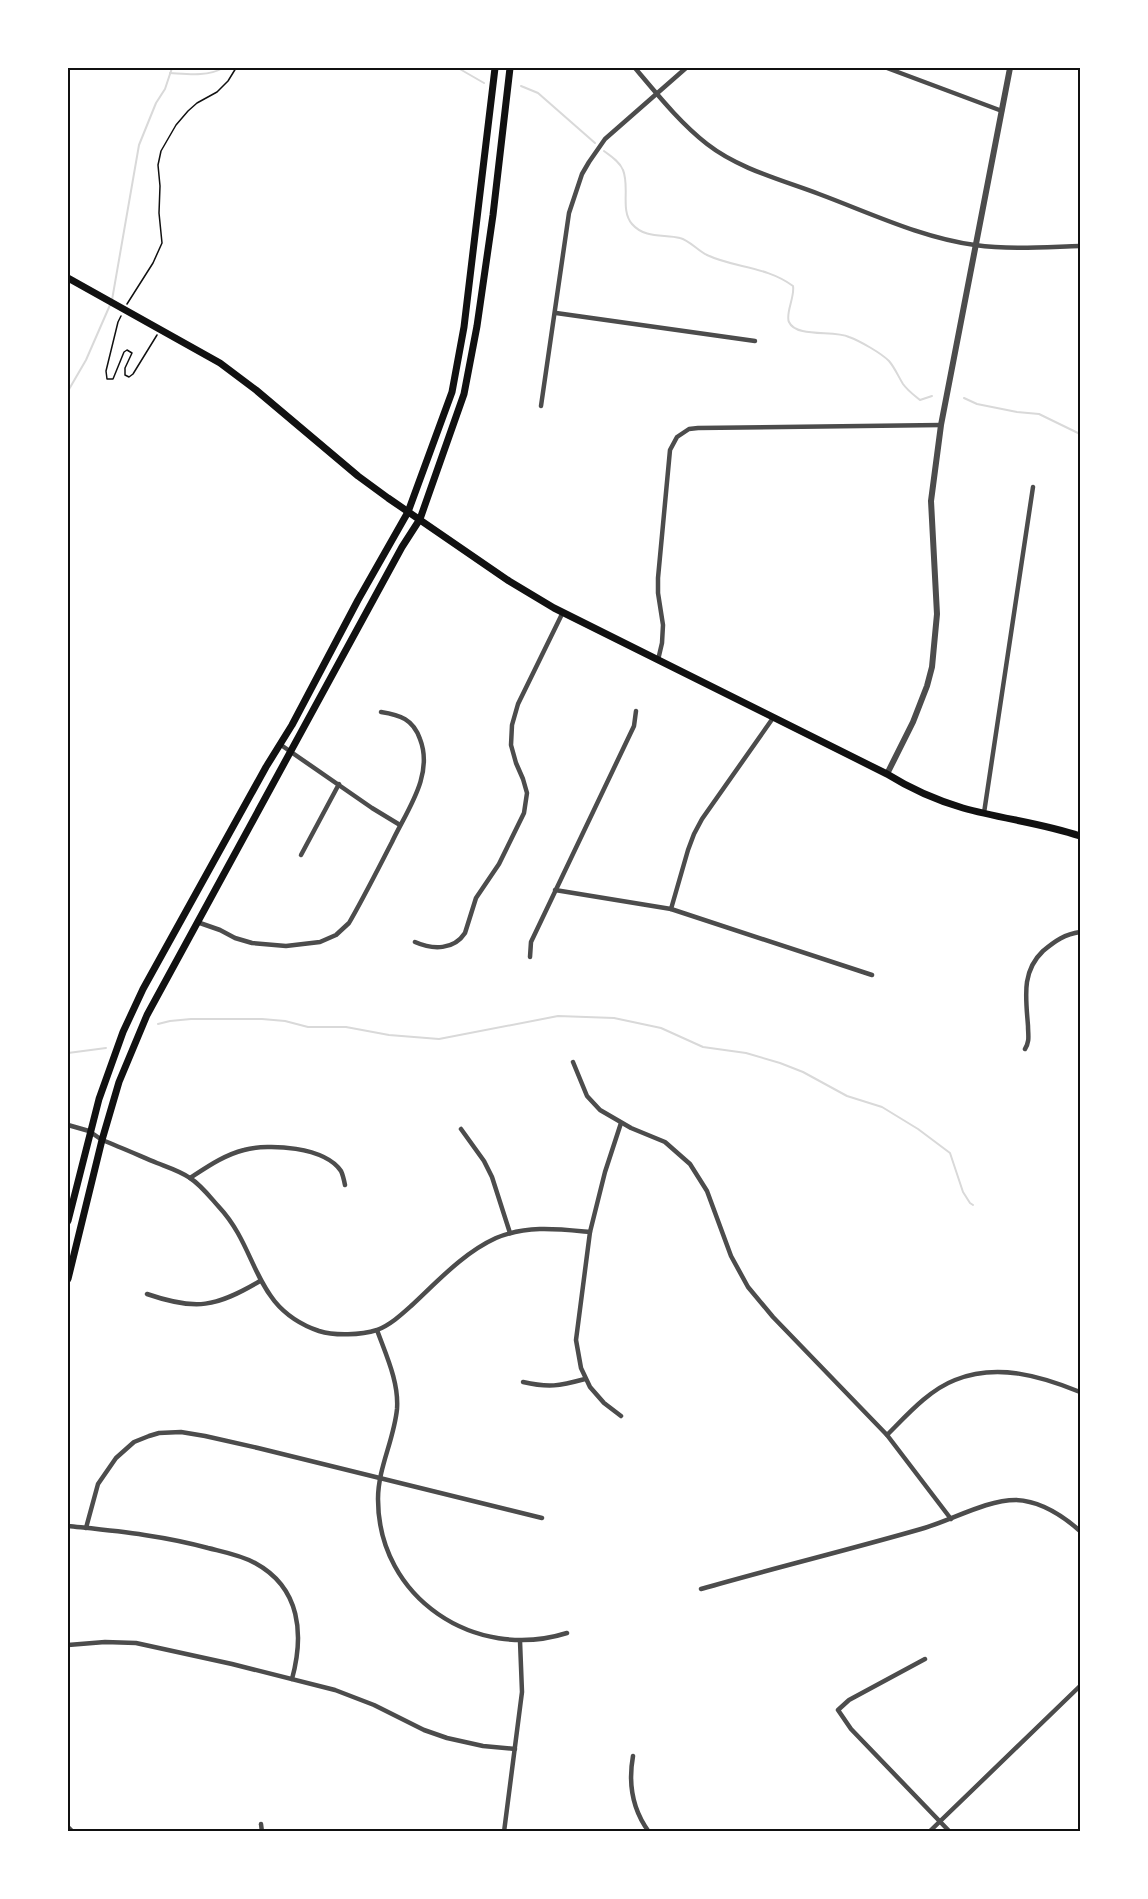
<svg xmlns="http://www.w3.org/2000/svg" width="1148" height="1899" font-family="Manrope,sans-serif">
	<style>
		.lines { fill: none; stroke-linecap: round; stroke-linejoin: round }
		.stream { stroke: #d9d9d9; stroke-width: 2 }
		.path { stroke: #111; stroke-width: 1.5 }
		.minor { stroke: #4c4c4c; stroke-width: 4.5 }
		.tertiary { stroke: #4c4c4c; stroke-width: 6 }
		.secondary { stroke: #111; stroke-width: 7 }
		.neatline { fill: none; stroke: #111; stroke-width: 2 }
	</style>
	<rect width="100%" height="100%" fill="#fff"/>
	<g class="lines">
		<g class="stream">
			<polyline points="458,68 484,83"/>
			<path d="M170 73C187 74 207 77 223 68"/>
			<polyline points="521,86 538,93 595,143"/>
			<path d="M604 151C611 156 620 162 623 170 630 187 620 210 632 224 645 239 664 234 680 238 689 240 698 251 707 255 734 268 766 266 793 286 795 297 785 314 789 322 796 338 834 330 849 337 860 341 881 353 889 361 895 368 898 376 903 384 908 391 914 395 920 400L932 396"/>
			<polyline points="112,300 139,145 156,103 165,89 172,68"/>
			<polyline points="68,391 86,360 110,305"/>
			<polyline points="964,398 977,404 1017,412 1039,414 1080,434"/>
			<polyline points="158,1024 170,1021 191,1019 262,1019 285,1021 308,1027 346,1027 389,1035 439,1039 558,1016 614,1018 661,1028 703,1047 746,1053 780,1063 803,1072 847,1096 882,1107 918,1129 950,1153 963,1192 970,1203 973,1205"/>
			<polyline points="68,1053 106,1048"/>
		</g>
		<g class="path">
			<polyline points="127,304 153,263 162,243 159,213 160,186 158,165 161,151 176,125 188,111 197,103 217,92 228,81 236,68"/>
			<polyline points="121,316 118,322 106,371 107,379 113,379 124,352 127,350 132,353 125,368 125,375 129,377 133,374 157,335"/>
		</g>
		<g class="minor">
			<path d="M635 68C657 94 680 123 707 144 739 169 782 180 819 194 870 213 922 238 975 245 1010 250 1046 247 1080 246"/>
			<polyline points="887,68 1002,111"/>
			<polyline points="556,313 755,341"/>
			<polyline points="541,406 569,213 582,174 589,162 605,139 686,68"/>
			<polyline points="658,660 662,643 663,625 658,593 658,578 670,450 677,437 689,429 698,428 941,425"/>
			<polyline points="281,745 372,808 400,825"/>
			<polyline points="984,813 1033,487"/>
			<polyline points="301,855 339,784"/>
			<polyline points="555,890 671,909 872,975"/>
			<polyline points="671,909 688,850 694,834 702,819 773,718"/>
			<path d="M197 922 220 930 235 938 252 943 286 946 320 942 336 935 349 923C364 897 378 869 392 842 407 810 434 775 420 739 413 719 400 715 381 712"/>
			<path d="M415 942C433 950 454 950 465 933L476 898 499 864 524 813 527 793 523 779 516 763 511 745 512 725 518 704 563 612"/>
			<polyline points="530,957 531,942 634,726 636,711"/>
			<path d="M1025 1049C1030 1041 1028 1035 1028 1026 1026 998 1021 972 1043 951 1055 941 1065 934 1080 932"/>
			<polyline points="573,1062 587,1096 600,1110 631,1128 665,1142 690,1164 707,1191 731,1256 748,1287 773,1317 887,1435 951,1519"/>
			<polyline points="621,1123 605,1172 590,1232 576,1340 581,1368 590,1387 604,1403 621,1416"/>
			<path d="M68 1125 89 1131 102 1140C120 1147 138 1155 157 1163 167 1167 180 1171 190 1178 201 1185 210 1197 219 1207 260 1251 252 1308 319 1331 335 1336 361 1335 377 1330 390 1325 401 1315 411 1306 437 1282 463 1253 496 1238 527 1225 558 1229 590 1232"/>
			<polyline points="461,1129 484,1161 492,1177 510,1233"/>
			<path d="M190 1178C207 1167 224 1155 244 1150 269 1143 325 1147 341 1171 343 1175 344 1180 345 1185"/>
			<path d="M147 1294C196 1311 216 1307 260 1281"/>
			<path d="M377 1330C386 1355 399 1382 397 1409 394 1440 378 1468 378 1499 378 1598 475 1662 567 1633"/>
			<path d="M523 1382C549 1388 559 1386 585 1379"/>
			<path d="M887 1435C907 1415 929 1390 955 1380 997 1363 1041 1376 1080 1392"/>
			<path d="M68 1526C115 1531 161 1535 208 1548 224 1552 241 1555 255 1563 301 1588 304 1635 292 1679"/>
			<polyline points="86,1528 98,1484 116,1458 134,1442 149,1436 159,1433 181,1432 205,1436 258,1448 542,1518"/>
			<path d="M701 1589C774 1568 848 1550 921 1529 951 1521 985 1500 1016 1500 1041 1501 1062 1515 1080 1531"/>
			<polyline points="68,1645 105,1642 136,1643 232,1664 335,1690 374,1705 424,1730 447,1738 483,1746 515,1749"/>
			<polyline points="925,1659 849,1700 838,1710 851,1729 950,1832"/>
			<path d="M633 1756C628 1784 632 1809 649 1832"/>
			<polyline points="261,1824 262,1832"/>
			<polyline points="68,1827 73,1832"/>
			<polyline points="504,1832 522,1692 520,1641"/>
			<polyline points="929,1832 1080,1686"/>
		</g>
		<polyline class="tertiary" points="887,774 913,722 927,686 932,667 937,614 931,501 941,425 1010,68"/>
		<g class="secondary">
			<path d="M68 278 220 363 256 390 358 476 388 498 509 581 554 608 887 774C911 789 936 800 963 808 1002 819 1042 823 1080 836"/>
			<polyline points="68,1221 99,1099 123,1032 143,989 266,767 292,725 358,600 408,512 452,392 464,327 495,68"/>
			<polyline points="68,1279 102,1140 119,1082 147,1015 402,547 420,519 464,394 477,326 493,215 510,68"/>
		</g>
	</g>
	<rect width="1148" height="1899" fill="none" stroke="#ffffff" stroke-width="138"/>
	<rect x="69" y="69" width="1010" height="1761" class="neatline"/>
</svg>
